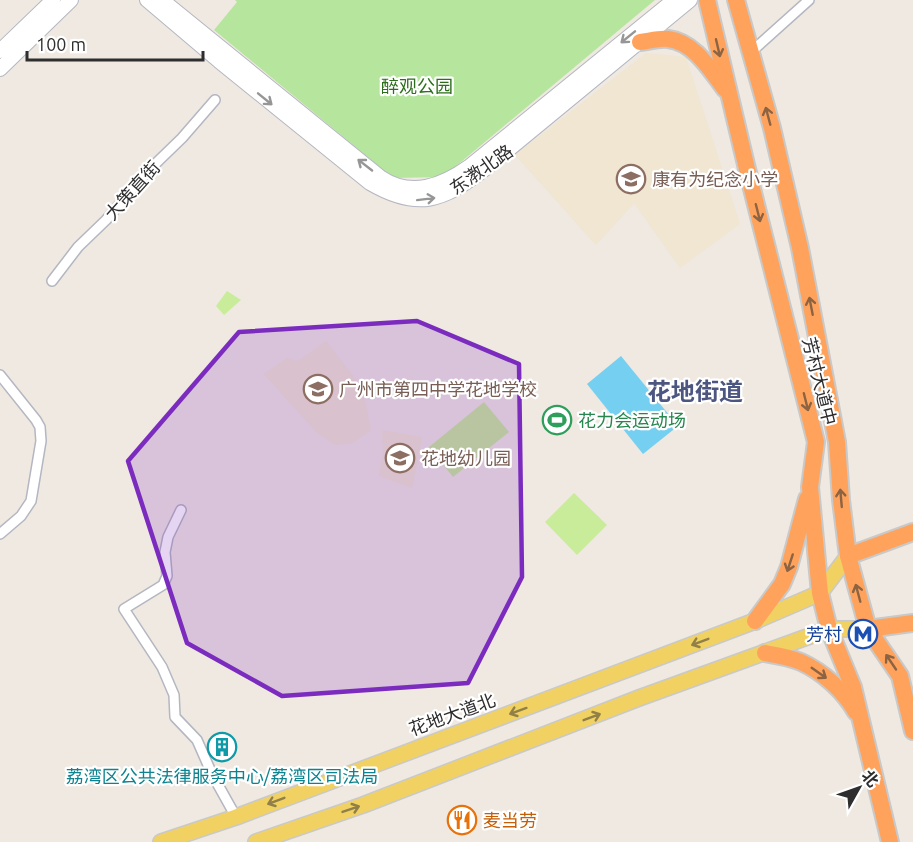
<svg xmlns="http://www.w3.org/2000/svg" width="913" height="842" font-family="Ubuntu,'Noto Sans SC',sans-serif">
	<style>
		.education { fill: #f0e6d1 }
		.green { fill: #b6e59e }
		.pitch { fill: #c9ec9a }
		.water { fill: #75cff0 }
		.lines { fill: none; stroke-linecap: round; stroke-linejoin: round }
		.street-casing { stroke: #b4b7c1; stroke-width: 12 }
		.secondary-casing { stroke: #b4b7c1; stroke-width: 16 }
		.primary-casing { stroke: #c9c9c9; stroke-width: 18 }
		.highway-casing { stroke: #c9c9c9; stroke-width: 20 }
		.street { stroke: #fff; stroke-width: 9 }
		.secondary { stroke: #fff; stroke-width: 14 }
		.primary { stroke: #f2d163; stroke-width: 15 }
		.highway { stroke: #ffa35c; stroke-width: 16 }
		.oneway { stroke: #969696 }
		.oneway2 { stroke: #8c6343 }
		.oneway3 { stroke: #908048 }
		.marked { fill: #7b2cbf; fill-opacity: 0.2; stroke: #7b2cbf; stroke-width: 4.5; stroke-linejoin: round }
		.labels { text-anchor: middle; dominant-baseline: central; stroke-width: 4.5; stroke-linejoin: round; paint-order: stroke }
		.park-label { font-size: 18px; fill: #2c6e1b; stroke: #fff }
		.street-label { font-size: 18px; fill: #2e2e2e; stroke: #fff }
		.education-label { font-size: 18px; fill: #785e54; stroke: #fff; text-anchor: start }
		.leisure-label { font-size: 18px; fill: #27864d; stroke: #fff; text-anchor: start }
		.transit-label { font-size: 18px; fill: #164399; stroke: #fff; text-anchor: end }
		.culture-label { font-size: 18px; fill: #0d838f; stroke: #fff }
		.food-label { font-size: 18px; fill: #c56008; stroke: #fff; text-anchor: start }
		.district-label { font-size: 24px; font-weight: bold; fill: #4d5680; stroke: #fff }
	</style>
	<rect width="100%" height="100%" fill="#efe9e1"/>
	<g class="education">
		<polygon points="646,53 686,57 740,224 680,268 634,203 596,245 515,155"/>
		<polygon points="326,341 354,377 365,401 371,430 353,443 335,445 317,433 264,374 287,358 298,361"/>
		<polygon points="382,430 422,437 412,488 379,476 383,452"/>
	</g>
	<polygon class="green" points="235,0 655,0 443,177 393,178 214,30 237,2"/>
	<g class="pitch">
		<polygon points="227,291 241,300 224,315 216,306"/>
		<polygon points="484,402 509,432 453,477 429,447"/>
		<polygon points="574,493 607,525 577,555 545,522"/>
	</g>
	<polygon class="water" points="621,356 678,426 643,454 587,384"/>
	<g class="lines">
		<g class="street-casing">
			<g id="street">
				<polyline points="751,52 809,0"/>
				<polyline points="52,281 78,247 106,220 149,170 182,138 215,100"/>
				<polyline points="0,375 36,420 40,427 41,441 31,501 21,516 0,534"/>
				<polyline points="181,510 168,537 165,552 167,576 163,585 124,609 162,667 174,695 175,717 197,740 212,774 236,817"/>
			</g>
		</g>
		<g class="secondary-casing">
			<g id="secondary">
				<path d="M147 0 219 61 370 183C418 211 443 201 485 169L690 0"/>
				<path d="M162 0 380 177C411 198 442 186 470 166L674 0"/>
				<polyline points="0,51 53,0"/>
				<polyline points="0,69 71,0"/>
			</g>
		</g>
		<g class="primary-casing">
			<g id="primary">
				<polyline points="161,842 236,817 755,621 820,593 848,556"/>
				<polyline points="256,842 363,805 639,698 829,629 868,629"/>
			</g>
		</g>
		<g class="highway-casing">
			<g id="highway">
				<polyline points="707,0 747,169 816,442 810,487 820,593 829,629 853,687 890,842"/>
				<polyline points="736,0 772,128 800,248 837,442 841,500 848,556 868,629 900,676 913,731"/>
				<path d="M640 42C649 41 659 38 668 39 695 42 711 71 725 89"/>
				<polyline points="848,556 913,532"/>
				<polyline points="755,621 782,584 789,567 807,499"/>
				<polyline points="868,629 913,623"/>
				<path d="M765 653C777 655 790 657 801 662 823 672 844 691 856 712"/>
			</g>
		</g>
		<use href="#street" class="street"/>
		<use href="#secondary" class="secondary"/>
		<use href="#primary" class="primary"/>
		<use href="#highway" class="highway"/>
	</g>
	<defs><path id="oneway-shaft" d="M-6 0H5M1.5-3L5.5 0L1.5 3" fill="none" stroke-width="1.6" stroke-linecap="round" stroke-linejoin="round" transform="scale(1.5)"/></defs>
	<g class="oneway">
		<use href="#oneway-shaft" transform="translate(628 37) rotate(141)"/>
		<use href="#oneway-shaft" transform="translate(265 99) rotate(39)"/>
		<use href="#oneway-shaft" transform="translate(365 165) rotate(-142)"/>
		<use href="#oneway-shaft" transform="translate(426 199) rotate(-7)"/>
	</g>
	<g class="oneway2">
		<use href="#oneway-shaft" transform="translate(718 48) rotate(77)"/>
		<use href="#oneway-shaft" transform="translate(768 116) rotate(-105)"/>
		<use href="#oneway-shaft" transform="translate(758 213) rotate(76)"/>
		<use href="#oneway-shaft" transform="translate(811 306) rotate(-101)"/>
		<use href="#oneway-shaft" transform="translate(806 402) rotate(76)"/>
		<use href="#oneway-shaft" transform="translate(841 498) rotate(-95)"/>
		<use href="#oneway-shaft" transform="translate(790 563) rotate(108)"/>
		<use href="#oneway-shaft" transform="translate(858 593) rotate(-105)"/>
		<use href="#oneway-shaft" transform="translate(891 662) rotate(-124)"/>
		<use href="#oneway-shaft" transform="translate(819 673) rotate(35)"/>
	</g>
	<g class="oneway3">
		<use href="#oneway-shaft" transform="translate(700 642) rotate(159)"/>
		<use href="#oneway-shaft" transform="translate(518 711) rotate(160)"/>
		<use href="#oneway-shaft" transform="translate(592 717) rotate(-21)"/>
		<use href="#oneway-shaft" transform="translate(276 801) rotate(159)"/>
		<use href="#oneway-shaft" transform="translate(351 809) rotate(-19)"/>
	</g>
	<path class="marked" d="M417 321 519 364 522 577 468 683 282 696 187 643 128 461 239 332Z"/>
	<defs>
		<g id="school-ring" transform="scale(1.5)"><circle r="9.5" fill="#fff" stroke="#8d6e63" stroke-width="1.5"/><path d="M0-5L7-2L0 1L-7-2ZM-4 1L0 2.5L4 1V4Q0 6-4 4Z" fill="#8d6e63"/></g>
		<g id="stadium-ring" transform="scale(1.5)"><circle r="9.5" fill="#fff" stroke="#2e9e5b" stroke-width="1.5"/><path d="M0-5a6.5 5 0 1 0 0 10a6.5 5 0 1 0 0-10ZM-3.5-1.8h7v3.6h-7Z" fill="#2e9e5b"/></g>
		<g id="metro-ring" transform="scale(1.5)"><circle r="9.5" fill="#fff" stroke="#1a4fb4" stroke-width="1.5"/><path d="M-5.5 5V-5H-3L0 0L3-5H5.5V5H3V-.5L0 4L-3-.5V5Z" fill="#1a4fb4"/></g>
		<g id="building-ring" transform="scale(1.5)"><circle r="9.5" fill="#fff" stroke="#0f9aa8" stroke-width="1.5"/><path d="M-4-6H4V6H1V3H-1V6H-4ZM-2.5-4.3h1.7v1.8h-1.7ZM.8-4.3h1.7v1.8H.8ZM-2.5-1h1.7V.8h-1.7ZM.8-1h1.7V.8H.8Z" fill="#0f9aa8"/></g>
		<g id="restaurant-ring" transform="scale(1.5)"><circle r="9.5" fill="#fff" stroke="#e8710a" stroke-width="1.5"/><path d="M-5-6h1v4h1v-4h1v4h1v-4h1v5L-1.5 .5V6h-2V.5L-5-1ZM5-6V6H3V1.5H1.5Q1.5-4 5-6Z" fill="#e8710a"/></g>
	</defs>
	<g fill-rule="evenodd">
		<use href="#school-ring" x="631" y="179"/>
		<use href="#school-ring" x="318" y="389"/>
		<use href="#stadium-ring" x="557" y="420"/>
		<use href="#school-ring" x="400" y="458"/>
		<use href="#metro-ring" x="863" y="634"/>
		<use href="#building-ring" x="222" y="747"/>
		<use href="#restaurant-ring" x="462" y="820"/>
	</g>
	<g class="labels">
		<g class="park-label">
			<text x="417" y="86">醉观公园</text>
		</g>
		<g class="street-label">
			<text transform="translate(481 169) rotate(-35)">东漖北路</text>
			<text transform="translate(132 190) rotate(-48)">大策直街</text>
			<text transform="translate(820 381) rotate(76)">芳村大道中</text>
			<text transform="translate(452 714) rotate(-20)">花地大道北</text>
		</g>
		<g class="education-label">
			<text x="652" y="179">康有为纪念小学</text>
			<text x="339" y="389">广州市第四中学花地学校</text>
			<text x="421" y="458">花地幼儿园</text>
		</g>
		<g class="leisure-label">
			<text x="578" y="420">花力会运动场</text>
		</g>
		<g class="transit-label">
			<text x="842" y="634">芳村</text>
		</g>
		<g class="culture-label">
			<text x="222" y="776">荔湾区公共法律服务中心/荔湾区司法局</text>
		</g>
		<g class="food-label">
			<text x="483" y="820">麦当劳</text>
		</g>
		<g class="district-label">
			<text x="695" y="391">花地街道</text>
		</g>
	</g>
	<g transform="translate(859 788) rotate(50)" stroke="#ffffff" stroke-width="4.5" paint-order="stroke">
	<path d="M0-4.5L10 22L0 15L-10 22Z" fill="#2e2e2e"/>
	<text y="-9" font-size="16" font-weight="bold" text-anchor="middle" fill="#2e2e2e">北</text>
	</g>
	<path d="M27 51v9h176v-9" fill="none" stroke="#2e2e2e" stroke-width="3"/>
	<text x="36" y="51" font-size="18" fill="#2e2e2e" stroke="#ffffff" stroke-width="4.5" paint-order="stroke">100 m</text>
</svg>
